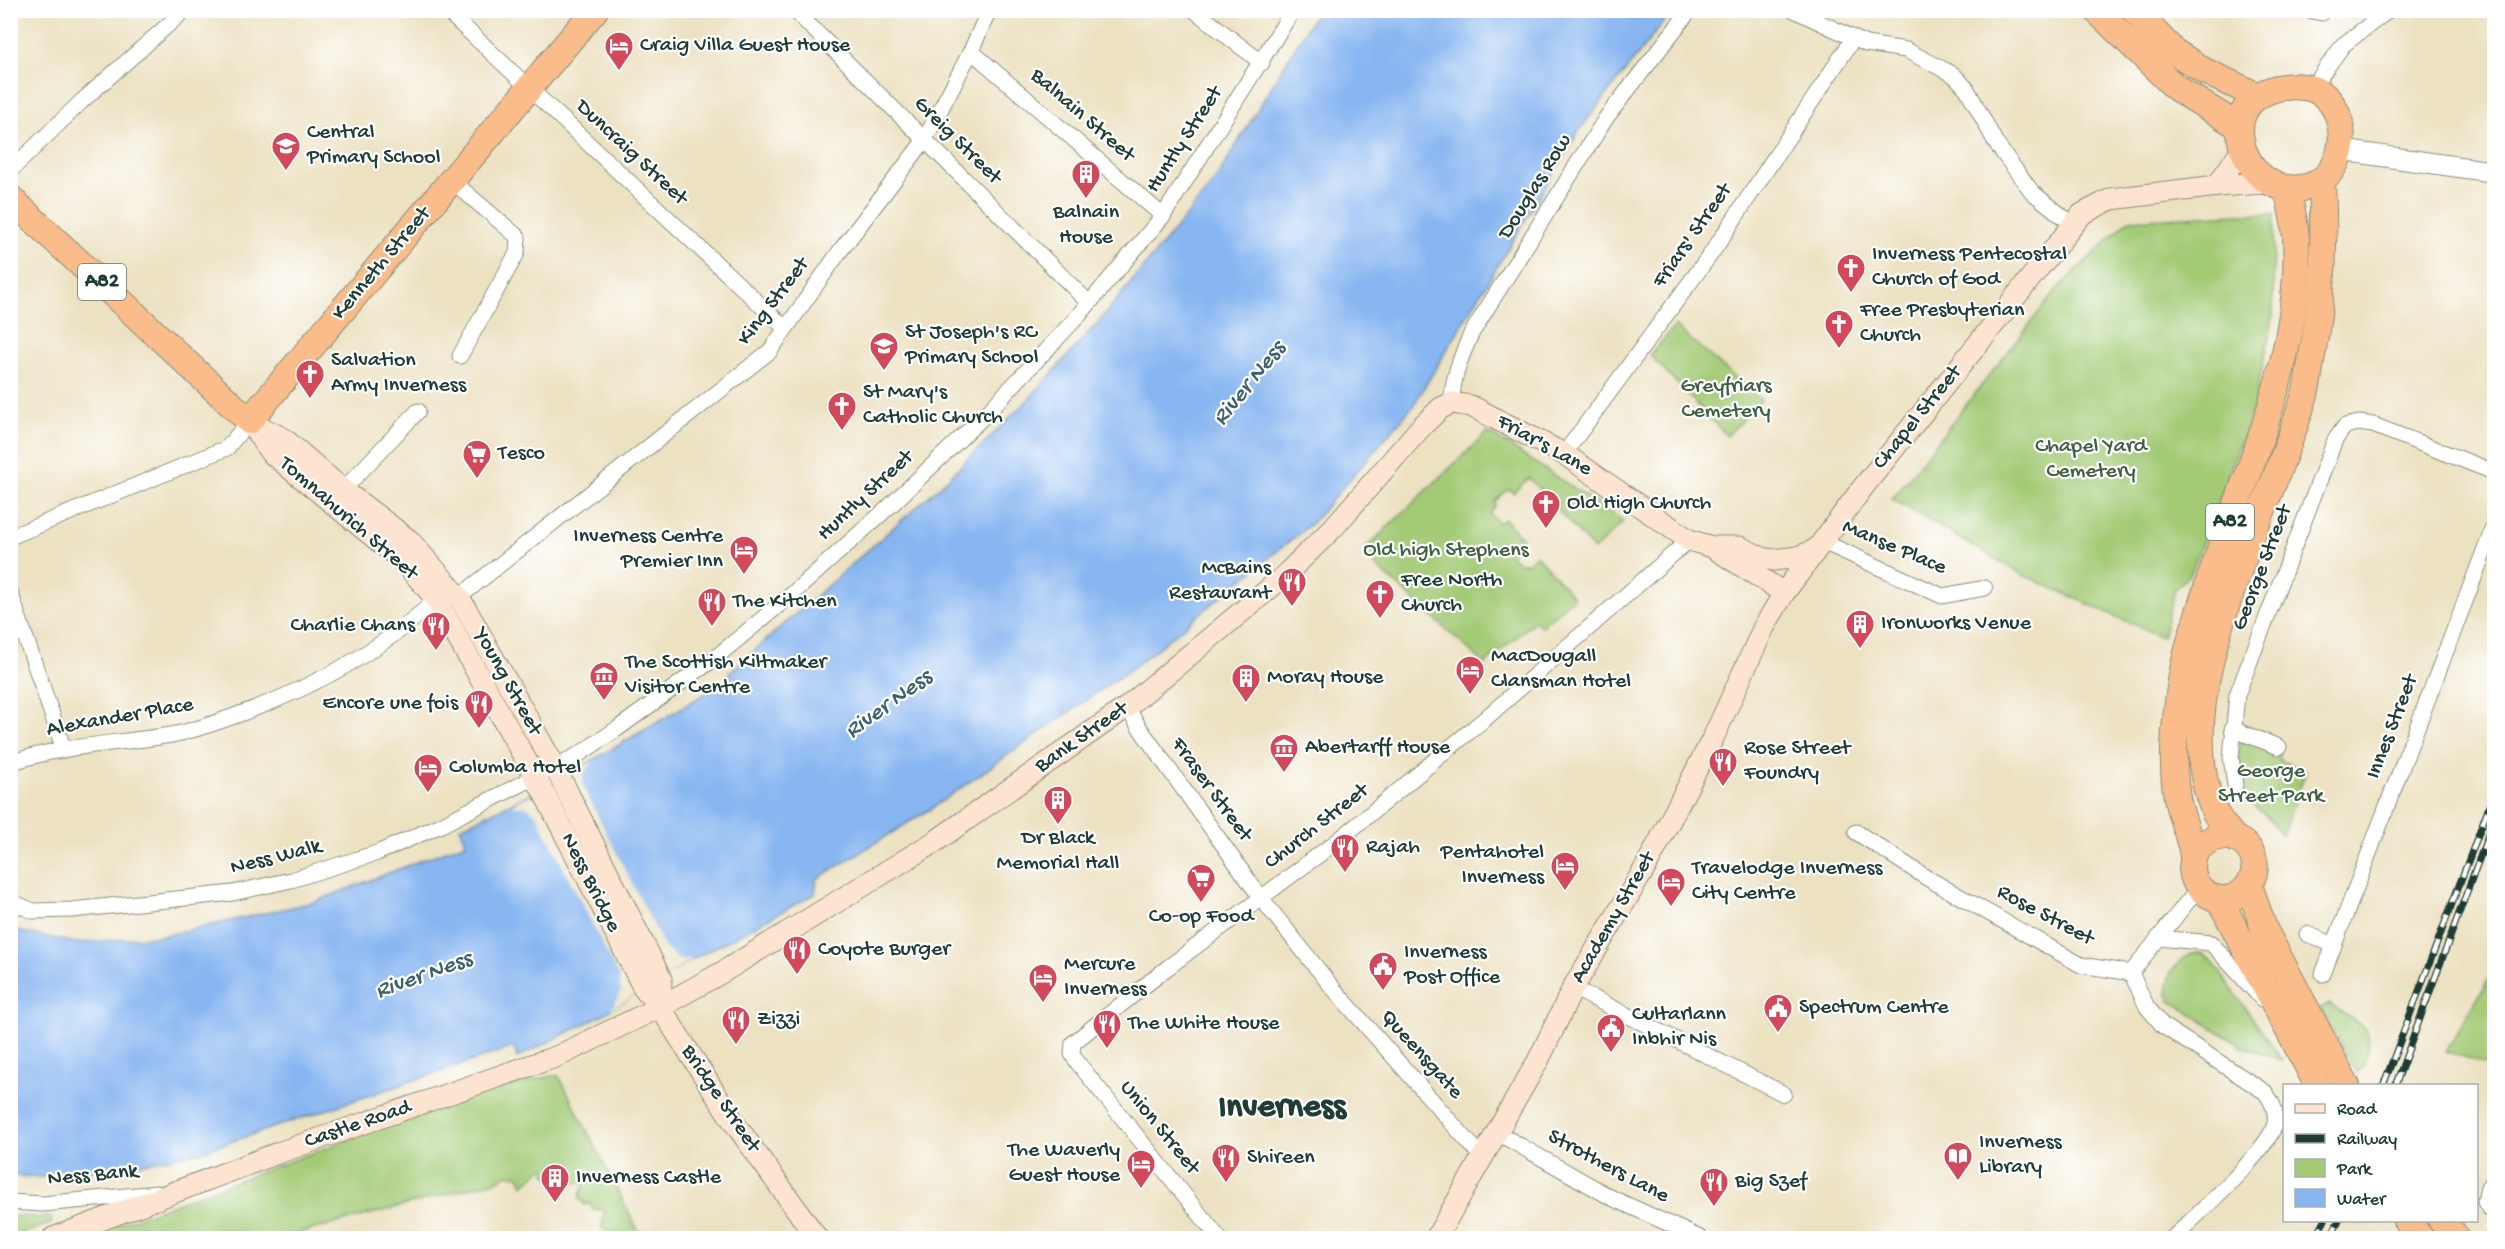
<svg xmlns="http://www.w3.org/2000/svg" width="2505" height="1249" font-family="'Gochi Hand',sans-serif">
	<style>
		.green { fill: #a3ca74; stroke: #618454; stroke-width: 1.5 }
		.water { fill: #86b5f1; stroke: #527992; stroke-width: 1.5 }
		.pier { fill: #ece1c1 }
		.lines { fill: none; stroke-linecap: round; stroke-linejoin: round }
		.minor-casing { stroke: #868f7a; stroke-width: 17 }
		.tertiary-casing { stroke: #868f7a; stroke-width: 22 }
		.secondary-casing { stroke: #868f7a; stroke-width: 23 }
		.trunk-casing { stroke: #868f7a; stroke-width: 28 }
		.minor { stroke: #fff; stroke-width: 15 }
		.tertiary { stroke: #fff; stroke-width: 20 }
		.secondary { stroke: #fde4d0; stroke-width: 21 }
		.trunk { stroke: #f9bc8a; stroke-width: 26 }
		.rail-casing { stroke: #1f3d34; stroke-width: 7 }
		.rail { stroke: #fff; stroke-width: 4.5; stroke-dasharray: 14; stroke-linecap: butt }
		.labels { text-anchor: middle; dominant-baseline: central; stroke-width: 4.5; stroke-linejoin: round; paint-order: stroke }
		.shield { fill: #fff; stroke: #627771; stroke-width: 1.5 }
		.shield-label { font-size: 21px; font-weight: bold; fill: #1f3d34 }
		.poi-label { font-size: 22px; fill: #1f3d34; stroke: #fff; text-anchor: start }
		.street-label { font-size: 22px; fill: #1f3d34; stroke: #fff }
		.park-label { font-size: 22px; fill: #406044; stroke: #fff }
		.water-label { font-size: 24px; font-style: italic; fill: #3e616d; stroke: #fff }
		.town-label { font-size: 34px; font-weight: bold; fill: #1f3d34; stroke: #fff }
	</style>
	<rect width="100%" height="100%" fill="#fff"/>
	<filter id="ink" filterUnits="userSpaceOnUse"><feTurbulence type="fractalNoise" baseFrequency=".0167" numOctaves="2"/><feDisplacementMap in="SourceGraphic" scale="12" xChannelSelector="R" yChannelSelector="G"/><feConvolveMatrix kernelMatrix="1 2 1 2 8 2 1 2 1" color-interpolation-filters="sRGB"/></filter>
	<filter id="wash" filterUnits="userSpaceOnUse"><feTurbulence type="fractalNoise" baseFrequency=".008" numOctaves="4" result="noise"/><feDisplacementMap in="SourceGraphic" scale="24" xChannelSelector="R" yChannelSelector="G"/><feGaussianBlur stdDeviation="1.35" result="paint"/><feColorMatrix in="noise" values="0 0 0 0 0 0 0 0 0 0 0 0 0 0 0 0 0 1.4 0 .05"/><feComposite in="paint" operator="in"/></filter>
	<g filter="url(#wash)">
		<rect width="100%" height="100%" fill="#ece1c1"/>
		<g class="green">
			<polygon points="2238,214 2274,214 2273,319 2253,410 2191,573 2175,589 2162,637 2023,575 1892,499 2058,288 2129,220"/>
			<polygon points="1675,326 1761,400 1727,436 1650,355"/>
			<polygon points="1488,432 1624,521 1594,550 1529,478 1513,493 1509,489 1494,502 1496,504 1490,514 1498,523 1505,519 1522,538 1513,546 1512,557 1519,563 1528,563 1536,555 1574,597 1541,627 1535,621 1485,664 1376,566 1366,548"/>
			<polygon points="2240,739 2279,752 2279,760 2306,771 2282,835 2266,816 2237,792 2242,788 2238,757"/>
			<path d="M2195 953H2202L2212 961 2282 1060 2243 1047 2171 1001C2160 982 2175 959 2195 953Z"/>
			<polygon points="2494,970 2494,1067 2446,1051"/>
			<path d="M2329 1004 2364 1027C2374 1039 2366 1062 2357 1074L2320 1009Z"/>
			<polygon points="551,1076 558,1076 561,1080 642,1238 616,1238 602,1228 605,1210 593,1209 590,1203 585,1205 579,1198 585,1181 581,1183 548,1177 543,1168 523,1185 519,1176 506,1174 500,1180 281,1238 82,1238 464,1097"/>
			<polygon points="11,1216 51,1217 52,1223 11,1238"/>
		</g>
		<path class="water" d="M1317 11H1672L1580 129 1413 406 1313 522 1138 664 932 808 817 879 815 894 693 959 604 1014 517 1058 514 1047 200 1152 123 1167 43 1177 11 1176V930L77 943 162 936 314 902 466 843 460 827C555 786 643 731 731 678L729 673 938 488 1028 400 1100 320 1214 182Z"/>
		<polygon class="pier" points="594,761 583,774 583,787 665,948 679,960 693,959 611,1010 621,991 619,977 537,815 528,807 512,805"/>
	</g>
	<g filter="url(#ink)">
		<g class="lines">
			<g class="minor-casing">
				<g id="minor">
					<polyline points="446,10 785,328"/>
					<polyline points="794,10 1089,303"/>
					<polyline points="1194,10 1262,63"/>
					<polyline points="1794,10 1866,44 1906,50 1954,75 1967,89 1997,145 2032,192 2072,224"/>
					<polyline points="2307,10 2322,13 2323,10"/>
					<polyline points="971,51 1163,216"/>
					<polyline points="2312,88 2343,45 2389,10"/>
					<polyline points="10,171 82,101 185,10"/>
					<polyline points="452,181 518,237 517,253 460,356"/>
					<path d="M1452 403C1452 378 1461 357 1471 334L1606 118 1690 10"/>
					<polyline points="1564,454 1713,251 1853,39"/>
					<polyline points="343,490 418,411"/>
					<polyline points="10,537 227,448 249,421"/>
					<polyline points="1821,541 1942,596 1985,588"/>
					<polyline points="10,592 64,750"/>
					<polyline points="459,597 770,351 840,251 924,141 971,51 989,10"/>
					<polyline points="1127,707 1139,727 1261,898 1332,987 1481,1156"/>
					<polyline points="2232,729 2279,747"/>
					<path d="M10 763C61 745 118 744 171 735 194 731 215 723 237 715 313 688 383 651 442 594"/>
					<polyline points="2235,785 2231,757 2237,695 2335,440 2345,426 2359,423 2373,425 2494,472"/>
					<polyline points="1856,832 1927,878 2081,965 2131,973"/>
					<polyline points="10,901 33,911 72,910 233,893 291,880 377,853 441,825 578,755 617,729 715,658 791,595 891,505 988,412 1081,313 1163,216 1293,10"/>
					<polyline points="2307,934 2334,945"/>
					<polyline points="2158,938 2211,943 2262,999"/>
					<path d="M2131 973 2147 1007 2163 1026 2265 1092C2272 1101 2277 1111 2275 1123 2270 1150 2195 1216 2173 1238"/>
					<polyline points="2131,973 2199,887"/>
					<polyline points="2323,974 2494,525"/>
					<polyline points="1573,988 1784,1094"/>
					<polyline points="1496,1132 1612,1198 1700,1238"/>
					<polyline points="2494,1181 2488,1187 2485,1202 2494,1216"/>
					<polyline points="10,1202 43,1204 157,1193"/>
					<polyline points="1219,1238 1078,1063 1072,1054 1073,1043 1167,968 1340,839 1487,717 1689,540"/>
				</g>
			</g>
			<g class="tertiary-casing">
				<polyline id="tertiary" points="2340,150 2494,172"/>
			</g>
			<g class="secondary-casing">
				<g id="secondary">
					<polyline points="2217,186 2242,149"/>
					<polyline points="249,421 270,452 404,562 436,599 542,789 644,989 660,1007 733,1121 817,1238"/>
					<polyline points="252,423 283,438 343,490 409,540 459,597 555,767 661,979 660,1007"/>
					<polyline points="1713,547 1740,547 1762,558 1773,560 1798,557 1815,550"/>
					<polyline points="53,1238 278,1153 558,1056 660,1007 721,973 936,841 1127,707 1282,578 1333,528 1422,426 1441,408 1452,403 1471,406 1564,454 1689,540 1712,547 1784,593"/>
					<polyline points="1436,1238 1539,1059 1573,988 1648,863 1714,736 1764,627 1784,593 1864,486 2082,214 2111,199 2217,186 2266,183"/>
				</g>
			</g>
			<g class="trunk-casing">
				<g id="trunk">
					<polyline points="2096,10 2176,88 2240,127"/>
					<polyline points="2134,10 2172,50 2204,71 2258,96"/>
					<path d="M2295 86C2300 87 2308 87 2313 89 2359 108 2349 196 2286 188 2244 182 2221 117 2260 95 2271 88 2282 87 2295 86Z"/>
					<polyline points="10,198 249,421 595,10"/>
					<path d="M2234 838C2227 829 2217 819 2213 808 2164 687 2272 512 2305 394 2309 380 2310 364 2313 350 2323 290 2325 242 2322 182"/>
					<path d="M2193 857C2216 815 2271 845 2250 883 2245 892 2235 898 2225 899 2208 900 2193 886 2192 869 2192 864 2194 860 2193 855 2190 838 2182 820 2178 803 2170 764 2175 720 2181 681 2188 641 2202 603 2215 564 2252 459 2302 350 2296 237 2295 221 2290 204 2287 188"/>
					<polyline points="2249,885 2264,929 2347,1086"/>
					<polyline points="2219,899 2318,1086"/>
					<polyline points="2406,1220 2421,1238"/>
					<polyline points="2441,1220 2457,1238"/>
				</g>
			</g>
			<use href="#minor" class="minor"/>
			<use href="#tertiary" class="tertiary"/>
			<use href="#secondary" class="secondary"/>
			<use href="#trunk" class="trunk"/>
			<g class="rail-casing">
				<g id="rail">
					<polyline points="2383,1086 2494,793"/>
					<polyline points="2395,1086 2494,819"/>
					<polyline points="2315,1238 2325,1220"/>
					<polyline points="2330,1238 2339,1220"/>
				</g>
			</g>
			<use href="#rail" class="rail"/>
		</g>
	</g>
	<defs>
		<g id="hotel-pin" transform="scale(1.5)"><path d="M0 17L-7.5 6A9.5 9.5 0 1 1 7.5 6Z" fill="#d1495b" stroke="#fff"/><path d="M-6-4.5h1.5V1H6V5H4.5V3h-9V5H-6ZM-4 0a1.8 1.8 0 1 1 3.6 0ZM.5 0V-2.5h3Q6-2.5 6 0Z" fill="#fff"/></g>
		<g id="school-pin" transform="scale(1.5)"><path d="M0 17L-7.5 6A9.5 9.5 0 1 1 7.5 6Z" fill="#d1495b" stroke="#fff"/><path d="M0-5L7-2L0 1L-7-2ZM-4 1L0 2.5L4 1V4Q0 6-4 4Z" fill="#fff"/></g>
		<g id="building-pin" transform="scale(1.5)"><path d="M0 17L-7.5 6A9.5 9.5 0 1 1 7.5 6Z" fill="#d1495b" stroke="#fff"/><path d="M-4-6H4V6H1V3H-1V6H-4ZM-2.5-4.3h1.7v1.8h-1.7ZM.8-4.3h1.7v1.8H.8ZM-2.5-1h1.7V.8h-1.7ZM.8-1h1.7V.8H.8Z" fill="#fff"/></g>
		<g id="church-pin" transform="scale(1.5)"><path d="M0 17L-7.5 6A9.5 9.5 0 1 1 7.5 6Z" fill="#d1495b" stroke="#fff"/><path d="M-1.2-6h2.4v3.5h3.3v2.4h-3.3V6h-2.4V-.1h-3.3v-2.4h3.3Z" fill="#fff"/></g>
		<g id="supermarket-pin" transform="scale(1.5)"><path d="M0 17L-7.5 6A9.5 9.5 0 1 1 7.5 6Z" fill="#d1495b" stroke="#fff"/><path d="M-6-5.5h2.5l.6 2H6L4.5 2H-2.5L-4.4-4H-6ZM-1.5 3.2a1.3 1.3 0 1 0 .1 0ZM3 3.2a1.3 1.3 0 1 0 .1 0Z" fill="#fff"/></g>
		<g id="restaurant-pin" transform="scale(1.5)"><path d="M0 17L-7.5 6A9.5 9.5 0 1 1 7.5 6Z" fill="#d1495b" stroke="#fff"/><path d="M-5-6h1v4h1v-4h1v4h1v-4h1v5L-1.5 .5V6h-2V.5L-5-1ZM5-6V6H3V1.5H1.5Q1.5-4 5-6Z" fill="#fff"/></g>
		<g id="museum-pin" transform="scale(1.5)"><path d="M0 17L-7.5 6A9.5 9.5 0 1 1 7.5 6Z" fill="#d1495b" stroke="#fff"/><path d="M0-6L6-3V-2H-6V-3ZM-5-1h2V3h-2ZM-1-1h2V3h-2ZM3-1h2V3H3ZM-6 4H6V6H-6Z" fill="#fff"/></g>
		<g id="civic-pin" transform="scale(1.5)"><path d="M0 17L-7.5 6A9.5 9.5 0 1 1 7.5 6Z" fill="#d1495b" stroke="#fff"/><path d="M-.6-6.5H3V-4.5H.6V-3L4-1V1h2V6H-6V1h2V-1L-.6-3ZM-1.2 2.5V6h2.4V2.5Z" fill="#fff"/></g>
		<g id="library-pin" transform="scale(1.5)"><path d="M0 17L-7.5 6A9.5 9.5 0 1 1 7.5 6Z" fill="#d1495b" stroke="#fff"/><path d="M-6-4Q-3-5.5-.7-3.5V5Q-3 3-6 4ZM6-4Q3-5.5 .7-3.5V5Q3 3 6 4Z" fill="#fff"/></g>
	</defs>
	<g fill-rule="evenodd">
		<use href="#hotel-pin" x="619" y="46"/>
		<use href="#school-pin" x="286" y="146"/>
		<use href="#building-pin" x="1086" y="174"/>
		<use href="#church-pin" x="1851" y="268"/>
		<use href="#church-pin" x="1839" y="324"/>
		<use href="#school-pin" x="884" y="346"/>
		<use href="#church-pin" x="310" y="374"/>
		<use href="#church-pin" x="842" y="406"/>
		<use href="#supermarket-pin" x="477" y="454"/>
		<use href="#church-pin" x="1546" y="504"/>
		<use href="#hotel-pin" x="744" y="550"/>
		<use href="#restaurant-pin" x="1292" y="582"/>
		<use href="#church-pin" x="1380" y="594"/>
		<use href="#restaurant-pin" x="712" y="602"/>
		<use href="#building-pin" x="1860" y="624"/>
		<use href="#restaurant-pin" x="436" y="626"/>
		<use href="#hotel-pin" x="1470" y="670"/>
		<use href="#museum-pin" x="604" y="676"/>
		<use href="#building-pin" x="1246" y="678"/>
		<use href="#restaurant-pin" x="479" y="704"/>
		<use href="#museum-pin" x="1284" y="748"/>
		<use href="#restaurant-pin" x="1723" y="762"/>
		<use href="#hotel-pin" x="428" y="768"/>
		<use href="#building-pin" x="1058" y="800"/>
		<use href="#restaurant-pin" x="1345" y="848"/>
		<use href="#hotel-pin" x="1565" y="866"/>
		<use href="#supermarket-pin" x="1201" y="878"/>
		<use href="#hotel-pin" x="1671" y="882"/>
		<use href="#restaurant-pin" x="797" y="950"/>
		<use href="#civic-pin" x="1383" y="966"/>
		<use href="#hotel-pin" x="1043" y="978"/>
		<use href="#civic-pin" x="1778" y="1008"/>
		<use href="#restaurant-pin" x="736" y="1020"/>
		<use href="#restaurant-pin" x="1107" y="1024"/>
		<use href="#civic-pin" x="1611" y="1028"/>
		<use href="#library-pin" x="1958" y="1156"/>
		<use href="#restaurant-pin" x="1226" y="1158"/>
		<use href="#hotel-pin" x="1141" y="1164"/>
		<use href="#building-pin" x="555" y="1178"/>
		<use href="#restaurant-pin" x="1714" y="1182"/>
	</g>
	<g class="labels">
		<g class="shield">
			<rect x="78" y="264" width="48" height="36" rx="4.5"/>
			<rect x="2206" y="504" width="48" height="36" rx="4.5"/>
		</g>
		<g class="shield-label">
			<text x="102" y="282">A82</text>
			<text x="2230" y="522">A82</text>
		</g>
		<g class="poi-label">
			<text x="640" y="46">Craig Villa Guest House</text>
			<text x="307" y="133">Central<tspan x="307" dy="25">Primary School</tspan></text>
			<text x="1086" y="213" text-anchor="middle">Balnain<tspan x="1086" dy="25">House</tspan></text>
			<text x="1872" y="255">Inverness Pentecostal<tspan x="1872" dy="25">Church of God</tspan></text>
			<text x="1860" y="311">Free Presbyterian<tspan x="1860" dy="25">Church</tspan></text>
			<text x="905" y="333">St Joseph's RC<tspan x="905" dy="25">Primary School</tspan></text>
			<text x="331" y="361">Salvation<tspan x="331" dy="25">Army Inverness</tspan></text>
			<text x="863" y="393">St Mary's<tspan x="863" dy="25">Catholic Church</tspan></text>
			<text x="498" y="454">Tesco</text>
			<text x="1567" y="504">Old High Church</text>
			<text x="723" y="537" text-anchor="end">Inverness Centre<tspan x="723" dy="25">Premier Inn</tspan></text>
			<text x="1271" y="569" text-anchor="end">McBains<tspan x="1271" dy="25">Restaurant</tspan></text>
			<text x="1401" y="581">Free North<tspan x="1401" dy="25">Church</tspan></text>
			<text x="733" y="602">The Kitchen</text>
			<text x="1881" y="624">Ironworks Venue</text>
			<text x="415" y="626" text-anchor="end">Charlie Chans</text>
			<text x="1491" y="657">MacDougall<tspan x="1491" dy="25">Clansman Hotel</tspan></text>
			<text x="625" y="663">The Scottish Kiltmaker<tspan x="625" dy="25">Visitor Centre</tspan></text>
			<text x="1267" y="678">Moray House</text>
			<text x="458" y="704" text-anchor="end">Encore une fois</text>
			<text x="1305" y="748">Abertarff House</text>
			<text x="1744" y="749">Rose Street<tspan x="1744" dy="25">Foundry</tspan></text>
			<text x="449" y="768">Columba Hotel</text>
			<text x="1058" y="839" text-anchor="middle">Dr Black<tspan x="1058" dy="25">Memorial Hall</tspan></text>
			<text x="1366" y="848">Rajah</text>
			<text x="1544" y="853" text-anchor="end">Pentahotel<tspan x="1544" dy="25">Inverness</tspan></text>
			<text x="1692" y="869">Travelodge Inverness<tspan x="1692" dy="25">City Centre</tspan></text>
			<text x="1201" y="917" text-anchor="middle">Co-op Food</text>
			<text x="818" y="950">Coyote Burger</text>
			<text x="1404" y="953">Inverness<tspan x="1404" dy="25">Post Office</tspan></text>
			<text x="1064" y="965">Mercure<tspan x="1064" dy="25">Inverness</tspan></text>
			<text x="1799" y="1008">Spectrum Centre</text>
			<text x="1632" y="1015">Cultarlann<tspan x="1632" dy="25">Inbhir Nis</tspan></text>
			<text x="757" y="1020">Zizzi</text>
			<text x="1128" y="1024">The White House</text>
			<text x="1979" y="1143">Inverness<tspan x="1979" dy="25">Library</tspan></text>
			<text x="1120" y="1151" text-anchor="end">The Waverly<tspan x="1120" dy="25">Guest House</tspan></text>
			<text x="1247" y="1158">Shireen</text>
			<text x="576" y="1178">Inverness Castle</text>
			<text x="1735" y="1182">Big Szef</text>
		</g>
		<g class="street-label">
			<text transform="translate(1082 116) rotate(41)">Balnain Street</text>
			<text transform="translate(1185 140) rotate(-57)">Huntly Street</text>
			<text transform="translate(957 141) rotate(45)">Greig Street</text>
			<text transform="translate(631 153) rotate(43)">Duncraig Street</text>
			<text transform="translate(1536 187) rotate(-58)">Douglas Row</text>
			<text transform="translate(1693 236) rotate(-55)">Friars' Street</text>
			<text transform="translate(382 264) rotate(-50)">Kenneth Street</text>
			<text transform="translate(774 302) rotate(-53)">King Street</text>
			<text transform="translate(1918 418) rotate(-51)">Chapel Street</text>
			<text transform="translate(1544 446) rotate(29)">Friar's Lane</text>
			<text transform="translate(866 496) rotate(-43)">Huntly Street</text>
			<text transform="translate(348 519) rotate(41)">Tomnahurich Street</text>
			<text transform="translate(1894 548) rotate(23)">Manse Place</text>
			<text transform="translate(2263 568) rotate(-69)">George Street</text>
			<text transform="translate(507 682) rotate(61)">Young Street</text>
			<text transform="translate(120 718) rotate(-10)">Alexander Place</text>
			<text transform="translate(2393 727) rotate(-69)">Innes Street</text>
			<text transform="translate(1082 738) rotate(-35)">Bank Street</text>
			<text transform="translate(1211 790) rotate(54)">Fraser Street</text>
			<text transform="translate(1317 827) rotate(-38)">Church Street</text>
			<text transform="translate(276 858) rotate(-14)">Ness Walk</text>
			<text transform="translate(590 883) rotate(63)">Ness Bridge</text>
			<text transform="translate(2045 916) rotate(28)">Rose Street</text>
			<text transform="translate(1614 918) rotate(-60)">Academy Street</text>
			<text transform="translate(1421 1055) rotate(48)">Queensgate</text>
			<text transform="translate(720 1099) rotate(56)">Bridge Street</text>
			<text transform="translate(358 1125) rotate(-19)">Castle Road</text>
			<text transform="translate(1159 1128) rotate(51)">Union Street</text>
			<text transform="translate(1608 1167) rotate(28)">Strothers Lane</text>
			<text transform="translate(93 1176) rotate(-5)">Ness Bank</text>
		</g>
		<g class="park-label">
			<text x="1726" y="387">Greyfriars<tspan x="1726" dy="25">Cemetery</tspan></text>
			<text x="2091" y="447">Chapel Yard<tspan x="2091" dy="25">Cemetery</tspan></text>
			<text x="1446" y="551">Old high Stephens</text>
			<text x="2271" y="772">George<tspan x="2271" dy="25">Street Park</tspan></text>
		</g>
		<g class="water-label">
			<text transform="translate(1250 384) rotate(-51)">River Ness</text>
			<text transform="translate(889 705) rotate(-36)">River Ness</text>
			<text transform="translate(424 976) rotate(-20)">River Ness</text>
		</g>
		<g class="town-label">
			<text x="1282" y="1109">Inverness</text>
		</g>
	</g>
	<rect width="2505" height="1249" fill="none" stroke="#fff" stroke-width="36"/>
	<rect x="2283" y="1084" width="195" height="138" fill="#ffffff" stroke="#a5b1ae" stroke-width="1.5"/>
	<rect x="2295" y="1104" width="30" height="9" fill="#fde4d0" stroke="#a5b1ae" stroke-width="1.5"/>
	<text x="2337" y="1114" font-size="18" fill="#1f3d34">Road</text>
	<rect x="2295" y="1134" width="30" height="9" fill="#1f3d34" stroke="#a5b1ae" stroke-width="1.5"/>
	<text x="2337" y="1144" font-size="18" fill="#1f3d34">Railway</text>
	<rect x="2295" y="1159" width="30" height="18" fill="#a3ca74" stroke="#a5b1ae" stroke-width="1.5"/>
	<text x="2337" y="1174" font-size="18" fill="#1f3d34">Park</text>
	<rect x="2295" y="1189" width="30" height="18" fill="#86b5f1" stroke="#a5b1ae" stroke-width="1.5"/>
	<text x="2337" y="1204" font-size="18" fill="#1f3d34">Water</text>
</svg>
